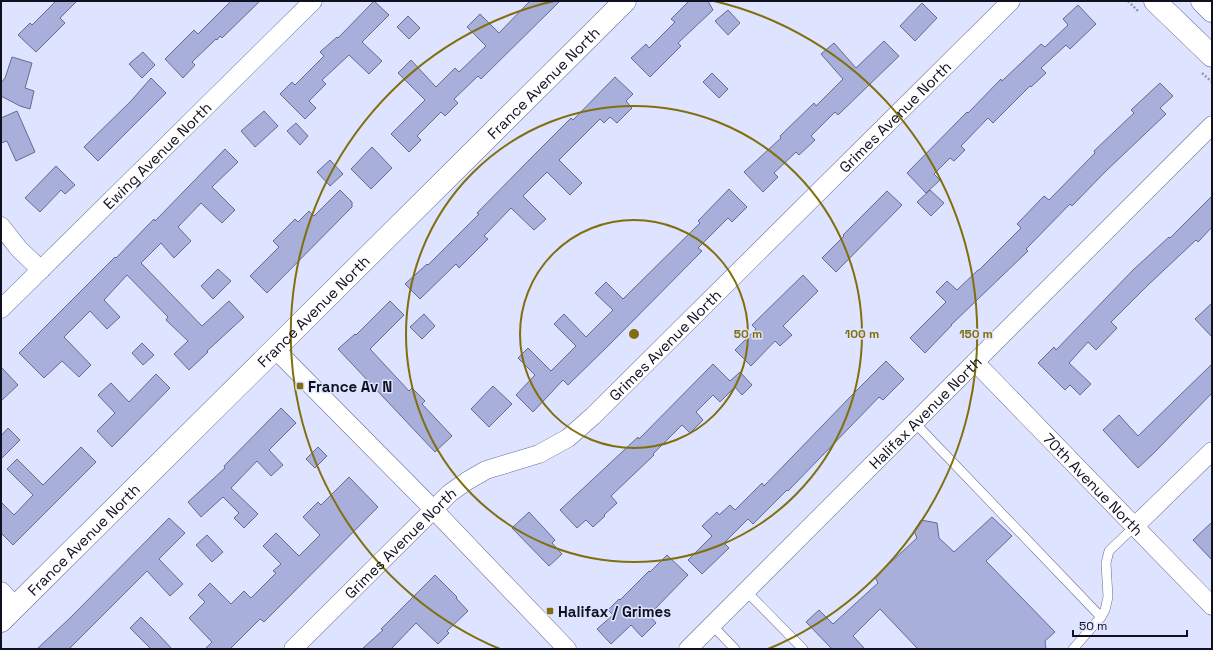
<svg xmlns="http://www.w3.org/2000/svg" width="1213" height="650" font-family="'Space Grotesk',sans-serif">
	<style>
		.building { fill: #a8afda; stroke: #646b92 }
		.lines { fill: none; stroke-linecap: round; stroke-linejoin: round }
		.service-casing { stroke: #656b92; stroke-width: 10 }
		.minor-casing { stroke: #656b92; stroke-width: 19 }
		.tertiary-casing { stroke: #656b92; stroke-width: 23 }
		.path { stroke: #9296ad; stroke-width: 2.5; stroke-dasharray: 2 2; stroke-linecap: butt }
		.service { stroke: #fff; stroke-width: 9 }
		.minor { stroke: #fff; stroke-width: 18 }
		.tertiary { stroke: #fff; stroke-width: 22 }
		.ring { fill: none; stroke: #816f0e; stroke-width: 2 }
		.poi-dot { fill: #816f0e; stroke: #dee3ff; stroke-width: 1.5 }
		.labels { text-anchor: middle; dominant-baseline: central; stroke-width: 3; stroke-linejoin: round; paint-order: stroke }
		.street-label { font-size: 15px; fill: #0f1120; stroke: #dee3ff }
		.poi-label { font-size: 15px; font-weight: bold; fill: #0f1120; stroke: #dee3ff; text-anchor: start }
		.centre { fill: #816f0e; stroke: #dee3ff; stroke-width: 2 }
		.ring-label { font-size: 12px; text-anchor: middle; font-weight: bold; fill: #816f0e; stroke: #dee3ff; stroke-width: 3; stroke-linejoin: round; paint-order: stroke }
	</style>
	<rect width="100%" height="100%" fill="#dee3ff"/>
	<g class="building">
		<polygon points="56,1 77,1 60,18 65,23 36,52 18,35 30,23 32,25"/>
		<polygon points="231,1 260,1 222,38 220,36 217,40 216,39 192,62 195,65 183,78 165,59 194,30 198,34"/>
		<polygon points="374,1 389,15 362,42 382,61 369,74 349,55 322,80 326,84 309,101 316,108 305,119 280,94 292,82 295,85 324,56 320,52 337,37 338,38"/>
		<polygon points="530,1 560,1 481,79 478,76 454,99 458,103 445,116 441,112 417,136 421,140 409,152 391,134 425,100 398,73 411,60 436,87 455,68 459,72 486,46 467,27 480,14 499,33"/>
		<polygon points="689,1 708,1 713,10 678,43 681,46 650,77 631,58 646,44 649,48 675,22 671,19"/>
		<polygon points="922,3 937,18 915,41 900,26"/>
		<polygon points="1078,5 1096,24 1070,49 1066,45 1041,68 1046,73 1031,87 1030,86 993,123 988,118 961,146 965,150 954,161 950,158 934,174 940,180 926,193 907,173 967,112 968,113 1001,79 1002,81 1041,44 1045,47 1068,25 1063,19"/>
		<polygon points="728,10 740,23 728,35 715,21"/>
		<polygon points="408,16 420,28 409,39 397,27"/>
		<polygon points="884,41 899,56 838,115 835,112 811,136 815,140 799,155 796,152 774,173 778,177 763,192 744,172 781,138 780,136 814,103 816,106 843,79 821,54 834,43 856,68"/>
		<polygon points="143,52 155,65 142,78 129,64"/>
		<polygon points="12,57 32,63 25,88 34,91 30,109 20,106 1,96 1,83 5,78"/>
		<polygon points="712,73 728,89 719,98 703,82"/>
		<polygon points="615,77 633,94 626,101 632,108 617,123 610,117 604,123 600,119 559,160 582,183 570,195 547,172 523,196 546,219 534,230 511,208 484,236 488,239 459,268 456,264 420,299 405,284 427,264 428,265 479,214 477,213 535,154 571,118 573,120"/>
		<polygon points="151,78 166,93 98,161 84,147 131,101"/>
		<polygon points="1160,83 1173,96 1160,108 1166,114 1105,172 1072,206 1070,204 1026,249 1028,251 951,325 952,325 925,353 910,338 946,302 936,292 947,281 957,290 978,270 979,270 1021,228 1017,224 1044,196 1049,200 1095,153 1094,151 1134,113 1131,110"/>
		<polygon points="17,111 35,152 16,161 7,141 1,143 1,118"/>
		<polygon points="264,111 278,126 255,147 241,131"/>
		<polygon points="296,123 308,136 300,145 287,131"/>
		<polygon points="372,147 392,168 371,189 351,169"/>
		<polygon points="225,149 238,162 212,187 235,210 222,223 201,203 178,227 191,241 174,258 161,243 141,263 202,326 229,301 244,317 207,351 208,352 189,370 174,354 188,341 166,320 168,317 127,275 104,300 120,317 107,329 90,311 64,337 91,365 79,377 62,361 44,378 19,353 115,257 116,258 154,219 155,221"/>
		<polygon points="330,160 343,174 330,186 317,172"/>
		<polygon points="56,166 75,185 65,194 61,190 40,212 25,198"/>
		<polygon points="729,189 747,207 732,222 728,218 698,248 702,251 608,346 568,385 563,380 533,412 516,395 535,375 518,358 528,348 551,371 576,346 554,324 564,314 586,337 613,310 595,293 606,282 623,299 700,223 698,221"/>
		<polygon points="340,190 352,202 352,207 267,293 250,276 279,247 273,241 295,219 298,222 309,211 314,216"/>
		<polygon points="930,190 944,203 931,216 917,202"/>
		<polygon points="887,191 902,205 836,272 822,258 844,236 843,235"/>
		<polygon points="1212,196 1212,227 1198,242 1196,240 1147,286 1111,322 1117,328 1096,350 1088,342 1069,363 1091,384 1080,395 1070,385 1065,390 1038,363 1054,347 1056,350 1133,270 1169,237 1170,238"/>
		<polygon points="218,269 231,281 213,299 201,286"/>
		<polygon points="803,275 818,291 783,326 792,335 780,346 775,341 751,366 735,350 756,329 752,325"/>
		<polygon points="390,301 404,315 370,349 409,391 412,388 425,401 422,404 452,436 435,452 338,349 355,334 356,335"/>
		<polygon points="1212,303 1212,337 1195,319"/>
		<polygon points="424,314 435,326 422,339 410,327"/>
		<polygon points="142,343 154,355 143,365 132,353"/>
		<polygon points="886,361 904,379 883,400 879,397 788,491 787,490 753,524 748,519 724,543 729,548 702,574 688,560 712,536 702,526 717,512 719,515 730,505 735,510 762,483 764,486 852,395"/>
		<polygon points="713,364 730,381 740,372 752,385 742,395 735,387 720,402 713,395 696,412 703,420 690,433 682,425 653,454 654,455 611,496 617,503 604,515 605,516 593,527 586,520 577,528 560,510 638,437 639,439"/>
		<polygon points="1212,364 1212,393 1154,453 1138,468 1103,430 1119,415 1138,436"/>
		<polygon points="1,367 18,385 1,401"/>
		<polygon points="156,374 170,388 112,447 97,431 115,413 98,395 111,383 129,402"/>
		<polygon points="493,386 512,404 489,427 471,409"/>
		<polygon points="281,408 296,423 269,450 283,465 271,476 257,461 231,488 258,514 244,528 234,518 239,513 223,497 201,517 188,502 225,468 224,466"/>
		<polygon points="8,428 20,440 1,459 1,436"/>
		<polygon points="81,447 96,462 13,545 1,533 1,502 14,515 33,495 7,469 17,459 43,485"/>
		<polygon points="318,447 327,456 315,468 306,459"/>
		<polygon points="349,477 378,507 264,622 260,619 230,649 205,649 212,642 189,618 205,602 198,595 210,583 231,604 244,591 251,598 276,573 273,571 281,564 263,546 276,533 299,556 320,535 303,517 318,502 321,505"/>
		<polygon points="529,512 555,540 552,543 562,554 549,566 512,528"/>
		<polygon points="992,517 1012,536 986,561 1055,632 1045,641 1046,649 918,649 880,609 853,636 865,649 832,649 806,622 819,610 833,624 878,583 875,577 917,538 914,531 921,520 937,523 939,538 954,552"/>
		<polygon points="169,518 185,533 159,559 183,584 170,596 147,571 69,649 37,649 71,617"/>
		<polygon points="1212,522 1212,560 1193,540"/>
		<polygon points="207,535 223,552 212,562 196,545"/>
		<polygon points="667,555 688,575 649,615 656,623 642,637 631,625 611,644 597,629 613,615 608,610 619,599 620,600 649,571 650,572"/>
		<polygon points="435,575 457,597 456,598 468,611 447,631 449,633 438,644 416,623 391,649 362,649 383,630 381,629"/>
		<polygon points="141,617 158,634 172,649 151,649 130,628"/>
	</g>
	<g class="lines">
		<g class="service-casing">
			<g id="service">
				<polyline points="915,423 1101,617 1073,649"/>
				<polyline points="746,591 803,649"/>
				<polyline points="1101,617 1105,610 1108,597 1106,563 1109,551 1134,527"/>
				<polyline points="712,625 735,649"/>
			</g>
		</g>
		<g class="minor-casing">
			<g id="minor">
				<polyline points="1,226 19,249 41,270"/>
				<path id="s1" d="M1 309 313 1"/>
				<polyline points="275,349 434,510 567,649"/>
				<path id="s2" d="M975 362 1212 606"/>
				<polyline points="1134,527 1212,451"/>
				<polyline points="1,591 16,607"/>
				<path id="s3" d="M293 649 450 493 467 481 486 470 539 454 568 438 593 416 1011 1"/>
				<path id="s4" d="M688 649 1212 125"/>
			</g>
		</g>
		<g class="tertiary-casing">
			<g id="tertiary">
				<polyline points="1155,1 1212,56"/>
				<polyline points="1202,1 1212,11"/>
				<path id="s5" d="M1 621 625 1"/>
			</g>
		</g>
		<g class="path">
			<polyline points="1128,1 1138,11"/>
			<polyline points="1202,73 1212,82"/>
		</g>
		<use href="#service" class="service"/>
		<use href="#minor" class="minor"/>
		<use href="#tertiary" class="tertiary"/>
	</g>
	<g class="ring">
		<circle cx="634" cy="334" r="114"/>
		<circle cx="634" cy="334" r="228"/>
		<path d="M500 649A342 342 0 0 1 554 1M714 1A342 342 0 0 1 768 649"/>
	</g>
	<g class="poi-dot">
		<rect x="296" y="382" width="8" height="8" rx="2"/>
		<rect x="546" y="607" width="8" height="8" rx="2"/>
	</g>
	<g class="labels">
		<g class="street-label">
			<text stroke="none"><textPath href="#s5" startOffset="764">France Avenue North</textPath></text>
			<text stroke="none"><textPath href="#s3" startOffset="811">Grimes Avenue North</textPath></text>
			<text stroke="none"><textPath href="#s1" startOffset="219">Ewing Avenue North</textPath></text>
			<text stroke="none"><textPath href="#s5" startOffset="440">France Avenue North</textPath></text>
			<text stroke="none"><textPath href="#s3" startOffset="487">Grimes Avenue North</textPath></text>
			<text stroke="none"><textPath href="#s4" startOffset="335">Halifax Avenue North</textPath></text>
			<text stroke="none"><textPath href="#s2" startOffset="170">70th Avenue North</textPath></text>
			<text stroke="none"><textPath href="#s5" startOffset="116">France Avenue North</textPath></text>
			<text stroke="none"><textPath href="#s3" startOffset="151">Grimes Avenue North</textPath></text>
		</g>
		<g class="poi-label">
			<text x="308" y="386">France Av N</text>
			<text x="558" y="611">Halifax / Grimes</text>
		</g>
	</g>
	<circle cx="634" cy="334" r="6" class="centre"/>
	<g class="ring-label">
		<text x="748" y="338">50 m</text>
		<text x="862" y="338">100 m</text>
		<text x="976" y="338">150 m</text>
	</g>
	<rect width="1213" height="650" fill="none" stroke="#0f1120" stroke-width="4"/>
	<path d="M1073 630v6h114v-6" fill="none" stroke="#0f1120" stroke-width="2"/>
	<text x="1079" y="630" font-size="12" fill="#0f1120" stroke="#dee3ff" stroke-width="3" paint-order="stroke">50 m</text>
</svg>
